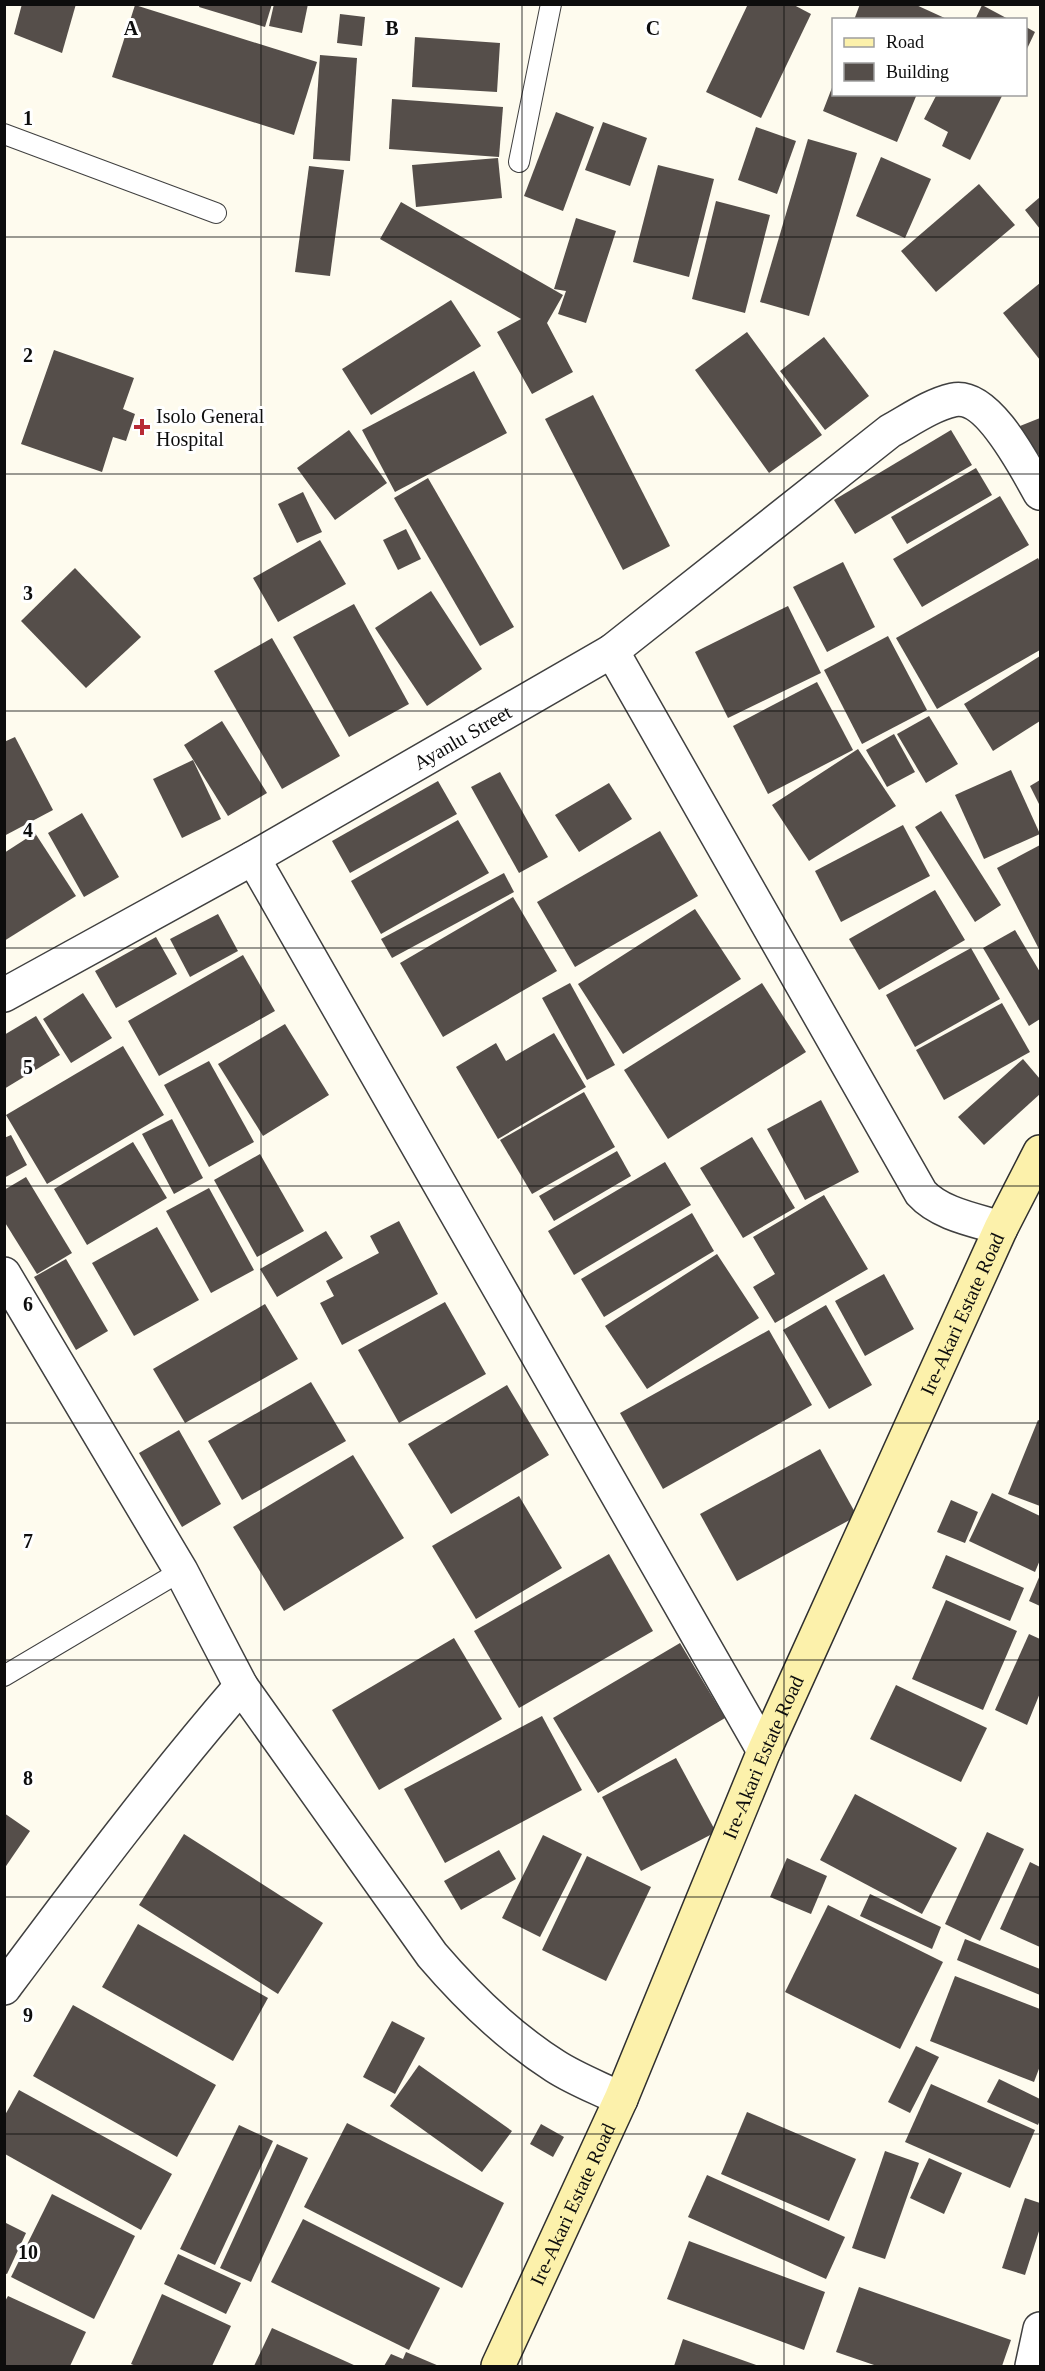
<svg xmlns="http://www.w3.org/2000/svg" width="1045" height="2371" font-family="'Times New Roman',serif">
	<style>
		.building { fill: #554e4a }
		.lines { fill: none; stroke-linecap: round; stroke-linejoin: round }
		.lane-casing { stroke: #404040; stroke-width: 22 }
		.street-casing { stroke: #404040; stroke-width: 36 }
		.secondary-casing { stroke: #2f2f2f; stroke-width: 36 }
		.lane { stroke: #fff; stroke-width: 20 }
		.street { stroke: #fff; stroke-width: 33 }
		.secondary { stroke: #fcf1ab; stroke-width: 33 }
		.grid { fill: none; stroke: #0d0d0d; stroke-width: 1.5; stroke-opacity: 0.55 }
		.poi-dot { fill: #b82a34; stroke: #fff; stroke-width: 2 }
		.labels { text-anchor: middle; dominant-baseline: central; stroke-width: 6; stroke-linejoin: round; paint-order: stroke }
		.poi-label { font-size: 20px; fill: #0d0d0d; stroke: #fff; text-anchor: start }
		.street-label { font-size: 20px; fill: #0d0d0d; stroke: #fff }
		.grid-label { font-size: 20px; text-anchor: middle; font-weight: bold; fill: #0d0d0d; stroke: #fff; stroke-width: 6; stroke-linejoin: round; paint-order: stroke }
	</style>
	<rect width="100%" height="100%" fill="#fefbee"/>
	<g class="building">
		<polygon points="22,4 76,4 62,53 14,34"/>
		<polygon points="200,4 272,4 265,27 199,7"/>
		<polygon points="274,4 308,4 302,33 269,26"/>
		<polygon points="748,4 792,4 811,14 761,118 706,92"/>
		<polygon points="860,4 914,4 949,20 854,20"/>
		<polygon points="135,5 317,62 294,135 112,77"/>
		<polygon points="982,5 1010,20 975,20"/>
		<polygon points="340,14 365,17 362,46 337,43"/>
		<polygon points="1026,27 1035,32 1026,51"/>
		<polygon points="415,37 500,43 497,92 412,87"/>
		<polygon points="320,55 357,58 350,161 313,159"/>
		<polygon points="833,85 834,94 917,94 897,142 823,111"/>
		<polygon points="937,94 1003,94 970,160 942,146 948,132 924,119"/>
		<polygon points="392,99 503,107 499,157 389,149"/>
		<polygon points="556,112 594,127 563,211 524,196"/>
		<polygon points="603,122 647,138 630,186 585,170"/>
		<polygon points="756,127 796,141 777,194 738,180"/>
		<polygon points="808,139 857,153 809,316 760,302"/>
		<polygon points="881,157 931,179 905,238 856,216"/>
		<polygon points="498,158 502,198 416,207 412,165"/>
		<polygon points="658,165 714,179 689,277 633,262"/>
		<polygon points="309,166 344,170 330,276 295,272"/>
		<polygon points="979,184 1015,225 936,292 901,251"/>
		<polygon points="1040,197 1040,229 1025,210"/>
		<polygon points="716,201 770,215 745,313 692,299"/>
		<polygon points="401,202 563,295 547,323 573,372 532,394 497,332 521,319 380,239"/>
		<polygon points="576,218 616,231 586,323 558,314 566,291 554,289"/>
		<polygon points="1040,283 1040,360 1003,313"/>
		<polygon points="451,300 481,346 371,415 342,369"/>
		<polygon points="747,332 822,435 769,473 695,370"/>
		<polygon points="824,337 869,396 825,430 780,371"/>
		<polygon points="54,350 134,378 123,409 135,414 126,441 113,437 102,472 21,444"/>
		<polygon points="474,371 507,433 395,492 362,430"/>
		<polygon points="593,395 670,546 623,570 545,419"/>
		<polygon points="1040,418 1040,454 1031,457 1020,426"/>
		<polygon points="349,430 387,483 335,520 297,468"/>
		<polygon points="951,430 972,465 855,534 834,500"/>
		<polygon points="976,468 992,495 907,544 891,517"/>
		<polygon points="428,478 514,627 480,646 394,498"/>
		<polygon points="303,492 322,532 297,543 278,504"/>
		<polygon points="1000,496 1029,545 922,607 893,559"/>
		<polygon points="406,529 421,559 398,570 383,540"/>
		<polygon points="320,540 346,584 278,622 253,578"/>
		<polygon points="1038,558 1040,562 1040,650 937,709 896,638"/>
		<polygon points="843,562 875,627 827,652 793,587"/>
		<polygon points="75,568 141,637 86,688 21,621"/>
		<polygon points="431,591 482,669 427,706 375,628"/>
		<polygon points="354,604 409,704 349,737 293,637"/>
		<polygon points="788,606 821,673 728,718 695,652"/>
		<polygon points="888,636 927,710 862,744 824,670"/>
		<polygon points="272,638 340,756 282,789 214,671"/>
		<polygon points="1040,656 1040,721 993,751 964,704"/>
		<polygon points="817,682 853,750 768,794 733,726"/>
		<polygon points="929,716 958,764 926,783 897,734"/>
		<polygon points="222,721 267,793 228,816 184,745"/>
		<polygon points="894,734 915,772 887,787 866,750"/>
		<polygon points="15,737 53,810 4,836 4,742"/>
		<polygon points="858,749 896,806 809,861 772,805"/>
		<polygon points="193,760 221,819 182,838 153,779"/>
		<polygon points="1011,770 1040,834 984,859 955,795"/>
		<polygon points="500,772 548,857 519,873 471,787"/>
		<polygon points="1040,780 1040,806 1030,786"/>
		<polygon points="438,781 457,814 350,873 332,841"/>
		<polygon points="609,783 632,819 579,852 555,815"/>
		<polygon points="941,811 1001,905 975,922 915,827"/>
		<polygon points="82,813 119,877 84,897 48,833"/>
		<polygon points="458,820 489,873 381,934 351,881"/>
		<polygon points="903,825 930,876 841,922 815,871"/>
		<polygon points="660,831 698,896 575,967 537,902"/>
		<polygon points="35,833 76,896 4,941 4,853"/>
		<polygon points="1040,845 1040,951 997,868"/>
		<polygon points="504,873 514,892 392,958 381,939"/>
		<polygon points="935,890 965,940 879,990 849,939"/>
		<polygon points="513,897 557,971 443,1037 400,963"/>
		<polygon points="695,909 741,979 623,1054 578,984"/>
		<polygon points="218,914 238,951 190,977 170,939"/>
		<polygon points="1015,930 1040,972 1040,1019 1029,1026 983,948"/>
		<polygon points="156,937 177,974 116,1008 95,971"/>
		<polygon points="971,948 1000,999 915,1047 886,995"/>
		<polygon points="243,955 275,1011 159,1076 128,1021"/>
		<polygon points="570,983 615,1065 587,1080 542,998"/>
		<polygon points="762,983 806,1052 668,1139 624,1070"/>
		<polygon points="83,993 112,1038 71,1063 43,1019"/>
		<polygon points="1002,1003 1030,1052 944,1100 916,1050"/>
		<polygon points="36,1016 60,1055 4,1089 4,1035"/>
		<polygon points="285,1024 329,1095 263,1136 218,1064"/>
		<polygon points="554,1033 586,1087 498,1139 456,1067 496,1043 506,1061"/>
		<polygon points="123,1046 164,1115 47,1184 6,1115"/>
		<polygon points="1023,1059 1040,1079 1040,1094 984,1145 958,1117"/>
		<polygon points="209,1061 254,1142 209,1167 164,1085"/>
		<polygon points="584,1092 615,1147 532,1194 500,1140"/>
		<polygon points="821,1100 859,1172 805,1200 767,1129"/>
		<polygon points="172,1119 203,1178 174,1194 142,1134"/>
		<polygon points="11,1135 27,1165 4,1178 4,1138"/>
		<polygon points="752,1137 795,1208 743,1238 700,1168"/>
		<polygon points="133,1142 167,1198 87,1245 54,1189"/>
		<polygon points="617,1151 631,1176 554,1221 539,1196"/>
		<polygon points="260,1154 304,1231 257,1257 214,1180"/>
		<polygon points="665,1162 691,1205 574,1275 548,1231"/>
		<polygon points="26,1177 72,1253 37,1274 4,1221 4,1190"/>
		<polygon points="209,1188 254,1270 211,1293 166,1211"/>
		<polygon points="824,1195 868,1269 775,1323 753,1287 775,1274 753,1237"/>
		<polygon points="692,1213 714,1251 604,1317 581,1279"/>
		<polygon points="399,1221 438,1294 342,1345 320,1303 334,1296 326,1281 379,1253 370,1236"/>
		<polygon points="157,1227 199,1300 134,1336 92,1263"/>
		<polygon points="326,1231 343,1258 277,1297 260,1269"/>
		<polygon points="717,1254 759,1318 647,1389 605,1326"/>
		<polygon points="66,1259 108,1331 76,1350 34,1277"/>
		<polygon points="884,1274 914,1329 865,1356 835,1301"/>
		<polygon points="445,1302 486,1374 399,1423 358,1350"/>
		<polygon points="265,1304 298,1359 185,1423 153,1369"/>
		<polygon points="826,1305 872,1385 829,1409 783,1330"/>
		<polygon points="769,1330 812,1405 663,1489 620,1413"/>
		<polygon points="311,1382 346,1441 242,1500 208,1441"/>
		<polygon points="507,1385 549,1455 451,1514 408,1444"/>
		<polygon points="1038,1420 1040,1421 1040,1506 1008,1494"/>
		<polygon points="179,1430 221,1504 182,1527 139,1453"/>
		<polygon points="820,1449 857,1516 737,1581 700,1514"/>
		<polygon points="353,1455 404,1538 284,1611 233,1527"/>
		<polygon points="992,1493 1040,1516 1040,1560 1035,1572 969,1541"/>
		<polygon points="519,1496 562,1568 476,1619 432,1546"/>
		<polygon points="951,1500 978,1512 965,1543 937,1532"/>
		<polygon points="609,1554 653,1631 519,1708 474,1631"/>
		<polygon points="946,1555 1024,1588 1010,1621 932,1588"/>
		<polygon points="1040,1575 1040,1606 1029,1601"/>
		<polygon points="946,1600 1017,1631 983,1710 912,1679"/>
		<polygon points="1029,1634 1040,1639 1040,1693 1027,1725 995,1710"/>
		<polygon points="454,1638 502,1719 379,1790 332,1710"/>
		<polygon points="680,1643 725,1718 598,1793 553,1718"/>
		<polygon points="896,1685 987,1728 961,1782 870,1739"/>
		<polygon points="542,1716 582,1790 445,1863 404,1789"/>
		<polygon points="676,1758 716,1832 641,1871 602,1797"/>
		<polygon points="855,1794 957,1848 922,1914 820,1860"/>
		<polygon points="4,1813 30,1831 4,1869"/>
		<polygon points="987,1832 1024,1849 980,1941 945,1924"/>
		<polygon points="184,1834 323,1923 278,1994 139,1905"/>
		<polygon points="543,1835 582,1854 540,1937 502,1918"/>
		<polygon points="499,1850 516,1879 461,1910 444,1881"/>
		<polygon points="587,1856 651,1887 606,1981 542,1950"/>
		<polygon points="787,1858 827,1876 811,1914 770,1897"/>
		<polygon points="1030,1862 1040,1867 1040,1947 1000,1929"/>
		<polygon points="870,1894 941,1927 932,1949 860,1916"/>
		<polygon points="828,1905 943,1962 900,2049 785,1992"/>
		<polygon points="138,1924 268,1998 233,2061 102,1987"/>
		<polygon points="965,1939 1040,1969 1040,1995 957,1960"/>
		<polygon points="955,1976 1040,2009 1040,2066 1034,2082 930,2041"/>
		<polygon points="73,2005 216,2085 177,2157 33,2076"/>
		<polygon points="392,2021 425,2038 395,2094 363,2077"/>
		<polygon points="916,2046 939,2057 910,2113 888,2102"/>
		<polygon points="419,2065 512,2131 482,2172 390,2106"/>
		<polygon points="999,2079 1040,2099 1040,2120 1038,2125 987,2102"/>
		<polygon points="931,2084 1035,2130 1010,2188 905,2142"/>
		<polygon points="19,2090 172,2174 141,2230 5,2154 5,2115"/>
		<polygon points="747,2112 856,2159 829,2221 721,2174"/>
		<polygon points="347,2123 504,2203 462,2288 304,2207"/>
		<polygon points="541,2124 564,2137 553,2157 530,2144"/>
		<polygon points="239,2125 273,2141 215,2265 180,2249"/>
		<polygon points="277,2144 308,2158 251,2282 220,2268"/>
		<polygon points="885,2151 919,2163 885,2259 852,2248"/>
		<polygon points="929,2158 962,2173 944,2214 910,2198"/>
		<polygon points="707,2175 845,2237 826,2279 688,2217"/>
		<polygon points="52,2194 135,2236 94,2319 11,2277"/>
		<polygon points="1025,2198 1040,2203 1040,2228 1025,2275 1002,2268"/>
		<polygon points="303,2219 440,2288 409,2350 271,2282"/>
		<polygon points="4,2222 26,2233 7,2274 4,2273"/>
		<polygon points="689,2241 825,2292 804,2350 667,2299"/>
		<polygon points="178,2254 241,2283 226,2314 164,2284"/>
		<polygon points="859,2287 1011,2340 1002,2366 877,2366 836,2352"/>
		<polygon points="162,2294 231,2326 212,2366 136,2366 131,2364"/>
		<polygon points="8,2296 86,2332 70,2366 4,2366 4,2303"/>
		<polygon points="272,2328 356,2366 254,2366"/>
		<polygon points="683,2339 759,2366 674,2366"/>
		<polygon points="406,2352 439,2366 384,2366 391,2354 403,2359"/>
	</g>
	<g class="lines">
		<g class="lane-casing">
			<g id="lane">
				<polyline points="4,134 216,213"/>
				<polyline points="519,162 551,4"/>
				<polyline points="4,1676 181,1571"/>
			</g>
		</g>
		<g class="street-casing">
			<g id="street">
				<path d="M612 651 921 1193C940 1214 975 1220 1001 1228"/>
				<polyline points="253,858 764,1751"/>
				<path id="s1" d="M4 995 253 858 612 651 890 431C910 420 931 405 953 400 988 392 1025 467 1040 493"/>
				<path d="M4 1274 181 1571 241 1686 432 1955C468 1997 508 2036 555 2066 575 2079 599 2088 621 2099"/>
				<path d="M4 1988C81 1885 157 1783 241 1686"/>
				<polyline points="1032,2366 1040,2329"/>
			</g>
		</g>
		<g class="secondary-casing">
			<g id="secondary">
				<path id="s2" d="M498 2366 621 2099 764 1751 1001 1228 1040 1152"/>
			</g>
		</g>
		<use href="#lane" class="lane"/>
		<use href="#street" class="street"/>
		<use href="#secondary" class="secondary"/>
	</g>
	<path class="grid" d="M261 4V2366M522 4V2366M784 4V2366M4 237H1040M4 474H1040M4 711H1040M4 948H1040M4 1186H1040M4 1423H1040M4 1660H1040M4 1897H1040M4 2134H1040"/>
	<path class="poi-dot" d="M139 418h6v6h6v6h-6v6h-6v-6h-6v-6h6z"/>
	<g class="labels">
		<g class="poi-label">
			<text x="156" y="416">Isolo General<tspan x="156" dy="23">Hospital</tspan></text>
		</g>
		<g class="street-label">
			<text stroke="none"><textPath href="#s1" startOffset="526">Ayanlu Street</textPath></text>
			<text stroke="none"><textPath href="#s2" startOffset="1150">Ire-Akari Estate Road</textPath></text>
			<text stroke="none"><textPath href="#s2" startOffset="664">Ire-Akari Estate Road</textPath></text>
			<text stroke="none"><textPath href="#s2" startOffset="178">Ire-Akari Estate Road</textPath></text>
		</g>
	</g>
	<g class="grid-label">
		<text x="131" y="35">A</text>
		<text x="392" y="35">B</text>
		<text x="653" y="35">C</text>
		<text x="28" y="125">1</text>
		<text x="28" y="362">2</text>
		<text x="28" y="600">3</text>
		<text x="28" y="837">4</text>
		<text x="28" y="1074">5</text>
		<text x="28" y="1311">6</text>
		<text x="28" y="1548">7</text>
		<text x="28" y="1785">8</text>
		<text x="28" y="2022">9</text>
		<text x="28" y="2259">10</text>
	</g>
	<rect width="1045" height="2371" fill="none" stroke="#0d0d0d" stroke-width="12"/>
	<rect x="832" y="18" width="195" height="78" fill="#ffffff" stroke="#9e9e9e" stroke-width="1.5"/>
	<rect x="844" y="38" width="30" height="9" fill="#fcf1ab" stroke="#9e9e9e" stroke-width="1.5"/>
	<text x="886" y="48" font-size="18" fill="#0d0d0d">Road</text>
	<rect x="844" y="63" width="30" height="18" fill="#554e4a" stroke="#9e9e9e" stroke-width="1.5"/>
	<text x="886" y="78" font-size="18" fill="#0d0d0d">Building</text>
</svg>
